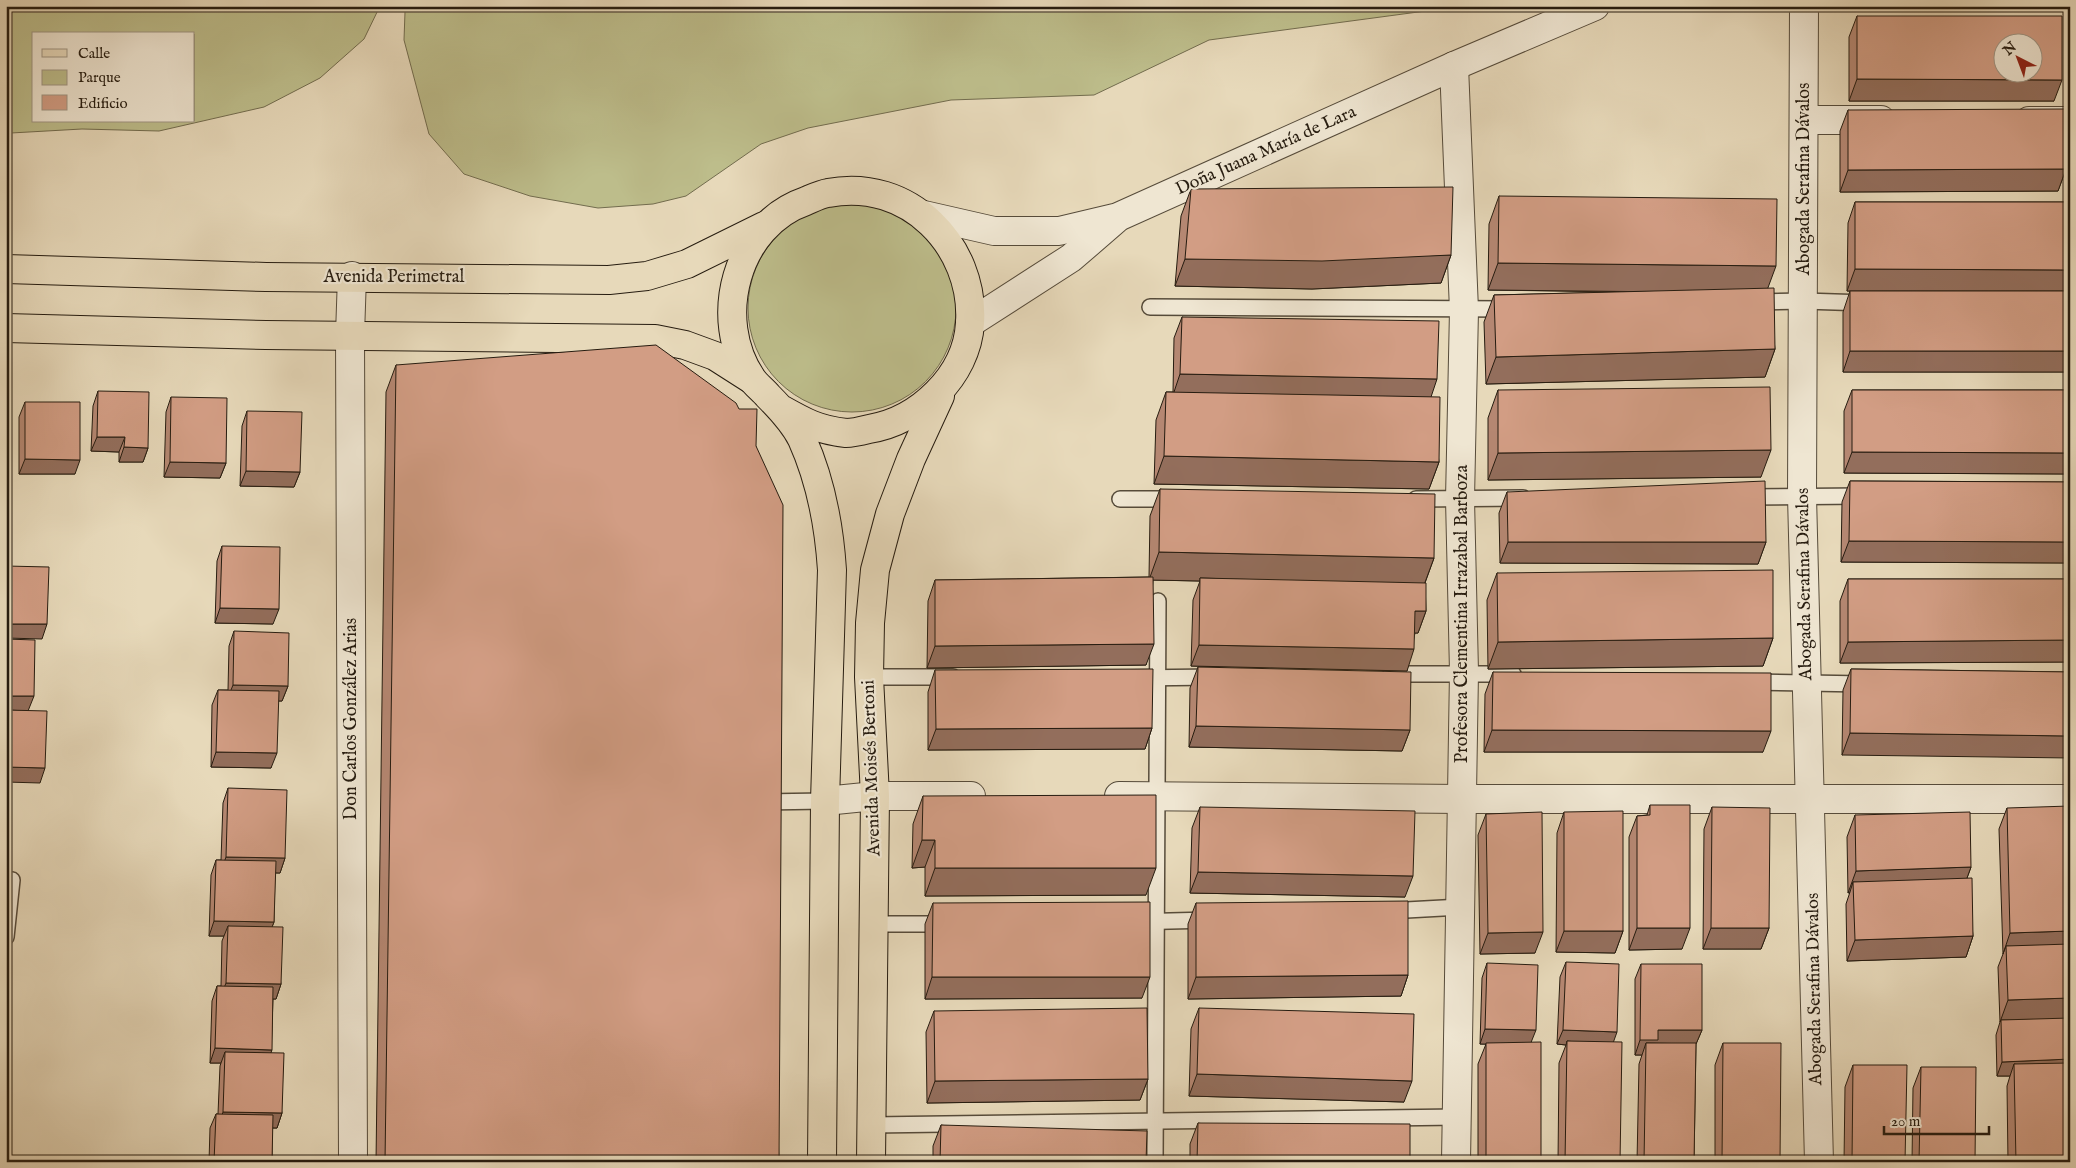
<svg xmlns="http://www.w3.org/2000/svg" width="2076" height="1168" font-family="'IM FELL English',serif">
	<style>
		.green { fill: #bdbd8b; stroke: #726c4e; fill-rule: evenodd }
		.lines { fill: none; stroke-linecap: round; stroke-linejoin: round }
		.lane-casing { stroke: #564b3a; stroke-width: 18 }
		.street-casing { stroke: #564b3a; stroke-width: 30 }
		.primary-casing { stroke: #261c10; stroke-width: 30 }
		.lane { stroke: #efe6d2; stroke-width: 15 }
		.street { stroke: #efe6d2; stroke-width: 28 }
		.primary { stroke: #e7d9ba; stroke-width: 28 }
		.wall { fill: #b58772; stroke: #261c10 }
		.shaded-wall { fill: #936e5c; stroke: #261c10 }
		.building { fill: #d29d84; stroke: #261c10; fill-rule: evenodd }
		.labels { text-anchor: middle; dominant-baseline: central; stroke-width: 4.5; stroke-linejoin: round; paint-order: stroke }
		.street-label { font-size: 18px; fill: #261c10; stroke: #efe6d2 }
	</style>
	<rect width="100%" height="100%" fill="#e7d9ba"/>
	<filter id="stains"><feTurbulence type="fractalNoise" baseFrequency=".004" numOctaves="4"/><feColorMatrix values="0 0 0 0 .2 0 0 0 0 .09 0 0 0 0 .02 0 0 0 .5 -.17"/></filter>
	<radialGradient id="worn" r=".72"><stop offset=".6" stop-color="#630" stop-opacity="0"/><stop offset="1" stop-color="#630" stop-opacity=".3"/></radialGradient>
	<g class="green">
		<path d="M6 6H380L364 39 320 78 264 107 159 131 82 129 11 133H6ZM34 34H194V121H34Z"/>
		<polygon points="408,6 1443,6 1433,10 1209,40 1094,95 951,100 808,128 761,144 686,196 653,204 598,208 530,196 464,174 429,134 404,40 405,12"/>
		<circle cx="852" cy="308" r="104"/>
	</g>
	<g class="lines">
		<g class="lane-casing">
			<g id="lane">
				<polyline points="1754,302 1804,301 1866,303"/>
				<polyline points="1150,307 1509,309"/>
				<polyline points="1746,497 1863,496"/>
				<polyline points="1120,499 1176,499"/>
				<polyline points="1416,499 1523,498"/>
				<polyline points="1391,674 1513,674"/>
				<polyline points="869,677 953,677"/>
				<polyline points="1133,678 1215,677"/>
				<polyline points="1750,682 1865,684"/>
				<polyline points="761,802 825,801"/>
				<polyline points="1388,911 1461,907"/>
				<polyline points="1131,922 1210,920"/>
				<polyline points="874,924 945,924"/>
				<polyline points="6,937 12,880"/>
				<polyline points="872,1125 1458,1117"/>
				<polyline points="1155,1162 1158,601"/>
			</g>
		</g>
		<g class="street-casing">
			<g id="street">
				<polyline points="1804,6 1802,496 1819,1162"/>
				<polyline points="1454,66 1464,310 1460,499 1464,672 1456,1162"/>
				<polyline points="1805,120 1881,120"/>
				<polyline points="2029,121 2070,121"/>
				<polyline points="924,215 994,231 1059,231 1118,217 1454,66 1595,6"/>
				<polyline points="352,276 350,335 353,1162"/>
				<polyline points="970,323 1071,258 1115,220"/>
				<polyline points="1119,796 1462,799 2070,799"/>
				<polyline points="825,801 875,796 971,796"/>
			</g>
		</g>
		<g class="primary-casing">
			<g id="primary">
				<polyline points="6,269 266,277 609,280 647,276 687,264 764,226"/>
				<polyline points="6,328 266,335 655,339 685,345 715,356 751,379"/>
				<path d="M781 409C804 422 818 430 846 433 853 433 861 431 869 429 919 421 967 376 970 323 975 246 908 177 828 193 821 194 813 198 806 201 736 225 711 319 752 379 756 385 763 390 768 396 780 408 794 423 802 439 821 481 829 524 832 570L825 801 822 1162"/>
				<polyline points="871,1162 875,796 869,677 870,623 875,570 890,514 911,459 940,396"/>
			</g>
		</g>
		<use href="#lane" class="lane"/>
		<use href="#street" class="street"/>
		<use href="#primary" class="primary"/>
	</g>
	<g class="wall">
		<polygon points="1857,16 2054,101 1849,101 1849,37"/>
		<polygon points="1848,110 2066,169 2058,191 1840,192 1840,131"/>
		<polygon points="1191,189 1451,255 1441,283 1312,289 1175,286 1181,216"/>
		<polygon points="1499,196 1768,288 1775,349 1765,377 1486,384 1484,322 1494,295 1620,292 1488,290 1489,224"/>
		<polygon points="1855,202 2070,202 2070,372 1843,372 1843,312 1850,291 1847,291 1848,223"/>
		<polygon points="1182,317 1431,397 1439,462 1429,489 1154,484 1156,420 1166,392 1173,392 1174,338"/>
		<polygon points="396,365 756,446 779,1162 376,1162 386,392"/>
		<polygon points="1498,390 1761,477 1488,480 1488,418"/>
		<polygon points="1852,390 2070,390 2070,474 1844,473 1844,411"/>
		<polygon points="98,391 148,448 143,462 119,462 119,452 91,451 93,406"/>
		<polygon points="171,397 226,463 220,478 164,477 166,412"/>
		<polygon points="25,402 75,474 19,474 19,417"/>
		<polygon points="247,411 300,472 294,487 240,486 242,426"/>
		<polygon points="1850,481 2070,482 2070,563 1841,562 1842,502"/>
		<polygon points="1160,489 1434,558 1425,583 1426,611 1418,633 1415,633 1407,671 1191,666 1193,600 1200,581 1153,580 1146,665 927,668 928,601 935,580 1149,577 1150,516"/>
		<polygon points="1507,492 1766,542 1758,564 1500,563 1499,513"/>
		<polygon points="222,546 273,624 215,623 217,561"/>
		<polygon points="1497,573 1773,638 1763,666 1488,669 1487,600"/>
		<polygon points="1848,579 2070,579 2070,662 1840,663 1840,601"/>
		<polygon points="234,631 288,686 282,701 278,701 271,768 211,767 212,705 218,690 228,690 229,646"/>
		<polygon points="1198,667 1410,730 1402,751 1189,747 1190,688"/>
		<polygon points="1851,669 2070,672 1842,755 1843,690"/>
		<polygon points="935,670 1152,728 1145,749 928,750 928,692"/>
		<polygon points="1493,672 1763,752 1484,752 1485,694"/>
		<polygon points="228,788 285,858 280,873 275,873 274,922 272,927 281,984 276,999 273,999 271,1053 282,1113 277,1128 272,1128 272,1162 209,1162 210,1128 216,1114 218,1114 220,1066 221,1063 210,1063 212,1001 217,986 221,986 222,941 224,936 209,936 211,875 216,860 221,860 223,803"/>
		<polygon points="923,796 1146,895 925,896 925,867 912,868 913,824"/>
		<polygon points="1650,805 1682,949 1629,950 1629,837 1637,816 1647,815"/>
		<polygon points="1200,807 1405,897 1190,893 1192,828"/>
		<polygon points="1712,807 1769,928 1761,949 1703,949 1704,829"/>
		<polygon points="2007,808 2070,1162 2008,1162 2007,1086 2010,1076 1997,1076 1996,1035 2000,1022 1998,967 2003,954 1999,829"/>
		<polygon points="1564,812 1623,931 1615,953 1556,952 1557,833"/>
		<polygon points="1486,814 1535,953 1480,954 1478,835"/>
		<polygon points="1855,815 1971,867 1967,878 1973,936 1966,957 1847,961 1846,904 1850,892 1848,893 1847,837"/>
		<polygon points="933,903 1142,998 925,999 925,924"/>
		<polygon points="1196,903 1408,975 1401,996 1188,999 1188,924"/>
		<polygon points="1566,962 1613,1042 1620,1162 1558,1162 1559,1063 1566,1045 1557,1044 1560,977"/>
		<polygon points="1487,963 1531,1042 1541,1162 1478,1162 1478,1064 1486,1044 1480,1044 1482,978"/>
		<polygon points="1641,964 1702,1030 1696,1044 1694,1162 1637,1162 1639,1064 1642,1055 1635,1055 1635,979"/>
		<polygon points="1199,1008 1404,1102 1189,1096 1191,1029"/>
		<polygon points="934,1011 1148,1079 1140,1100 927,1103 926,1032"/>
		<polygon points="1723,1043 1780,1162 1715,1162 1715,1065"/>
		<polygon points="1853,1065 1905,1162 1844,1162 1845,1087"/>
		<polygon points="1921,1067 1975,1162 1912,1162 1913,1088"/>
		<polygon points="1198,1123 1410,1162 1190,1162 1190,1144"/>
		<polygon points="941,1125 1146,1162 933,1162 933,1146"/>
	</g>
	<g class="shaded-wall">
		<polygon points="1857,79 2062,80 2054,101 1849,101"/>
		<polygon points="2066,169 2058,191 1840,192 1848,170"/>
		<polygon points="1451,255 1441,283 1312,289 1175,286 1185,259"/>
		<polygon points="1498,263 1776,266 1766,293 1488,290"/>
		<polygon points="1855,269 2070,270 2070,291 1847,291"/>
		<polygon points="1775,349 1765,377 1486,384 1496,357"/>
		<polygon points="1850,351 2070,351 2070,372 1843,372"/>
		<polygon points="1180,374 1437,379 1430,400 1173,395"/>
		<polygon points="97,437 125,437 119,452 91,451"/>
		<polygon points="124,447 148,448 143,462 119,462"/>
		<polygon points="1771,450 1761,477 1488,480 1498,453"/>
		<polygon points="1852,452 2070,453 2070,474 1844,473"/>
		<polygon points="1164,456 1439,462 1429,489 1154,484"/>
		<polygon points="25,459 80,460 75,474 19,474"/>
		<polygon points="170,462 226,463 220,478 164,477"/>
		<polygon points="246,471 300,472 294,487 240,486"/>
		<polygon points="1849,541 2070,542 2070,563 1841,562"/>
		<polygon points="1508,542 1766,542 1758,564 1500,563"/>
		<polygon points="1159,552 1434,558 1424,585 1200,578 1200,581 1149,580"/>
		<polygon points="220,608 279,609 273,624 215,623"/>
		<polygon points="1415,611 1426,611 1418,633 1408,633"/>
		<polygon points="6,624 47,624 42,639 6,638"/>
		<polygon points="1773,638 1763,666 1488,669 1498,642"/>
		<polygon points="2070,640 2070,662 1840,663 1848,642"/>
		<polygon points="1154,644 1146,665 927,668 935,646"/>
		<polygon points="1199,645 1414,649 1407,671 1191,666"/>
		<polygon points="233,685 288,686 282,701 227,700"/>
		<polygon points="6,696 34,696 28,711 6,710"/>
		<polygon points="1196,726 1410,730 1402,751 1189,747"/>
		<polygon points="1152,728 1145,749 928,750 936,729"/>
		<polygon points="1492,730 1771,731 1763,752 1484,752"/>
		<polygon points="1850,733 2070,736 2070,758 1842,755"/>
		<polygon points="216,752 277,753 271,768 211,767"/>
		<polygon points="6,767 45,768 40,783 6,782"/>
		<polygon points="922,840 935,840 925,867 912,868"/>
		<polygon points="226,857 285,858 280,873 221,871"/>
		<polygon points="1971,867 1963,889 1853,882 1850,892 1848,893 1856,871"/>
		<polygon points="935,868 1156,868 1146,895 925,896"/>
		<polygon points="1198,872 1413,876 1405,897 1190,893"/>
		<polygon points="214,921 274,922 268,937 228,926 224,936 209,936"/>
		<polygon points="1637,928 1690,928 1682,949 1629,950"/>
		<polygon points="1711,928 1769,928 1761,949 1703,949"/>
		<polygon points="1564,931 1623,931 1615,953 1556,952"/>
		<polygon points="2070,931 2070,952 2006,946 2003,954 2010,933"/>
		<polygon points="1543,932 1535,953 1480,954 1488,933"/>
		<polygon points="1973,936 1966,957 1847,961 1855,940"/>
		<polygon points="1408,975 1401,996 1188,999 1196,977"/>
		<polygon points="932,977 1150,977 1142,998 925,999"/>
		<polygon points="226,983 281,984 276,999 220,998"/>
		<polygon points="2070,998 2070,1019 2001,1020 2000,1022 2008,1000"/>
		<polygon points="1485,1029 1536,1030 1530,1045 1480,1044"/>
		<polygon points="1563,1030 1617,1032 1612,1046 1567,1041 1566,1045 1557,1044"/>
		<polygon points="1658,1030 1702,1030 1696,1044 1646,1043 1642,1055 1635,1055 1640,1040"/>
		<polygon points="215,1048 272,1050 266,1064 225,1052 221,1063 210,1063"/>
		<polygon points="2070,1059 2070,1074 2014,1064 2010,1076 1997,1076 2002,1062"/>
		<polygon points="1197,1074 1412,1081 1404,1102 1189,1096"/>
		<polygon points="1148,1079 1140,1100 927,1103 935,1081"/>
		<polygon points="223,1112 282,1113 277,1128 218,1127"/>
	</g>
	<g class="building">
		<path d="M1857 16H2062V80L1857 79ZM2004 42H2034V72H2004Z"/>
		<polygon points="2066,109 2066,169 1848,170 1848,110"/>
		<polygon points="1453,187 1451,255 1322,261 1185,259 1191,189"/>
		<polygon points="1499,196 1777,199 1776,266 1498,263"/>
		<polygon points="1855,202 2070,202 2070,270 1855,269"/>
		<polygon points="1774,288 1775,349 1496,357 1494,295"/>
		<rect x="1850" y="291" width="220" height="60"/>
		<polygon points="1182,317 1439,321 1437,379 1180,374"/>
		<polygon points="656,345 736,403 739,409 757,409 756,446 783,505 779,1162 385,1162 396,365"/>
		<polygon points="1770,387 1771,450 1498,453 1498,390"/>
		<polygon points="1852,390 2070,390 2070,453 1852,452"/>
		<polygon points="98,391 149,392 148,448 124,447 125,437 97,437"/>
		<polygon points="1166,392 1440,397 1439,462 1164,456"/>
		<polygon points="171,397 227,398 226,463 170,462"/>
		<polygon points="25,402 80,402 80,460 25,459"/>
		<polygon points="247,411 302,412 300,472 246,471"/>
		<polygon points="1765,481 1766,542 1508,542 1507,492"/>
		<polygon points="1850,481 2070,482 2070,542 1849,541"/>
		<polygon points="1160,489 1435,494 1434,558 1159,552"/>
		<polygon points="222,546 280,547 279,609 220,608"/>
		<polygon points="6,566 49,567 47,624 6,624"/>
		<polygon points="1773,570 1773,638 1498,642 1497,573"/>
		<polygon points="1153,577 1154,644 935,646 935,580"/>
		<polygon points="1200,578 1426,583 1426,611 1415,611 1414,649 1199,645"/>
		<polygon points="1848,579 2070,579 2070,640 1848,642"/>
		<polygon points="234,631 289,633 288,686 233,685"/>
		<polygon points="6,639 35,640 34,696 6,696"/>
		<polygon points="1198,667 1411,672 1410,730 1196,726"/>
		<polygon points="1153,669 1152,728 936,729 935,670"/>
		<polygon points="1851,669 2070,672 2070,736 1850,733"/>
		<polygon points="1493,672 1771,673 1771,731 1492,730"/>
		<polygon points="218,690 279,691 277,753 216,752"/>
		<polygon points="6,710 47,711 45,768 6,767"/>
		<polygon points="228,788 287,790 285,858 226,857"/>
		<polygon points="1156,795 1156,868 935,868 935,840 922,840 923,796"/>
		<polygon points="1650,805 1690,805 1690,928 1637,928 1637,816 1650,815"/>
		<polygon points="2070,806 2070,931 2010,933 2007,808"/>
		<polygon points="1200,807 1415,811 1413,876 1198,872"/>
		<polygon points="1712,807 1770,808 1769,928 1711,928"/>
		<polygon points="1623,811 1623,931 1564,931 1564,812"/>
		<polygon points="1542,812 1543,932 1488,933 1486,814"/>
		<polygon points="1970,812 1971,867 1856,871 1855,815"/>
		<polygon points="216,860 276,861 274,922 214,921"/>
		<polygon points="1972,878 1973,936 1855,940 1853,882"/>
		<polygon points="1408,901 1408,975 1196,977 1196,903"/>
		<polygon points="1150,902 1150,977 932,977 933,903"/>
		<polygon points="228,926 283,927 281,984 226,983"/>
		<polygon points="2070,944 2070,998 2008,1000 2006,946"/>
		<polygon points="1566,962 1619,964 1617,1032 1563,1030"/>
		<polygon points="1487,963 1538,965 1536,1030 1485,1029"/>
		<polygon points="1641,964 1702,964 1702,1030 1658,1030 1658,1040 1640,1040"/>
		<polygon points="217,986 273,987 272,1050 215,1048"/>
		<polygon points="1147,1008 1148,1079 935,1081 934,1011"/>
		<polygon points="1199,1008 1414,1014 1412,1081 1197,1074"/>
		<polygon points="2070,1018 2070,1059 2002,1062 2001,1020"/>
		<polygon points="1567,1041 1622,1042 1620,1162 1565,1162"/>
		<polygon points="1541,1042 1541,1162 1486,1162 1486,1043"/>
		<polygon points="1646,1043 1696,1043 1694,1162 1644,1162"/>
		<polygon points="1723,1043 1781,1043 1780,1162 1722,1162"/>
		<polygon points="225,1052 284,1053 282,1113 223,1112"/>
		<polygon points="2070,1063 2070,1162 2016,1162 2014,1064"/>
		<polygon points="1853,1065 1907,1065 1905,1162 1852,1162"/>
		<polygon points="1921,1067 1976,1067 1975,1162 1919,1162"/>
		<polygon points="216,1114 273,1115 272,1162 214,1162"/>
		<polygon points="1198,1123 1410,1124 1410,1162 1197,1162"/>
		<polygon points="941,1125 1147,1131 1146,1162 940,1162"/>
	</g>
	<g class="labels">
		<g class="street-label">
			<text transform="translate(1266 151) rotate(-24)">Doña Juana María de Lara</text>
			<text transform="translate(1804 179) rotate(-90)">Abogada Serafina Dávalos</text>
			<text x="394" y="277">Avenida Perimetral</text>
			<text transform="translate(1805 584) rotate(-91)">Abogada Serafina Dávalos</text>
			<text transform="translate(1462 614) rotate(-90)">Profesora Clementina Irrazabal Barboza</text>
			<text transform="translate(351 719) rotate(-90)">Don Carlos González Arias</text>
			<text transform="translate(872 768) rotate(-92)">Avenida Moisés Bertoni</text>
			<text transform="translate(1815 989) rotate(-91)">Abogada Serafina Dávalos</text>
		</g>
	</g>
	<rect width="2076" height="1168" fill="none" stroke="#e7d9ba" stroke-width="25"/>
	<rect x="8" y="8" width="2061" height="1153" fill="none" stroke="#261c10" stroke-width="2.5"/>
	<rect x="12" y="12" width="2051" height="1143" fill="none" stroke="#261c10"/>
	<rect x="32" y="32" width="162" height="90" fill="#efe6d2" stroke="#9f9584"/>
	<rect x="42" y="49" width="25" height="8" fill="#e7d9ba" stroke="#9f9584"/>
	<text x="78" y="58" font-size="15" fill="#261c10">Calle</text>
	<rect x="42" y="70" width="25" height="15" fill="#bdbd8b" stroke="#9f9584"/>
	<text x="78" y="82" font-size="15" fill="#261c10">Parque</text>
	<rect x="42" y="95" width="25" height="15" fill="#d29d84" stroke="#9f9584"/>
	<text x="78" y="108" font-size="15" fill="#261c10">Edificio</text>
	<g transform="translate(2018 58) rotate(318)"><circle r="24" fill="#efe6d2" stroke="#9f9584"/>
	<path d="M0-4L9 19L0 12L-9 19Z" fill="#8f2418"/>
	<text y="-8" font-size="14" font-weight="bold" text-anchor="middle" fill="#261c10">N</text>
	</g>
	<path d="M1884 1126v8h105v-8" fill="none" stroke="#261c10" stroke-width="2.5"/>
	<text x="1891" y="1126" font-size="15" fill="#261c10" stroke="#efe6d2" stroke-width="4" paint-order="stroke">20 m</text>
	<rect width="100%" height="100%" filter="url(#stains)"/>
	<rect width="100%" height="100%" fill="url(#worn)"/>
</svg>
